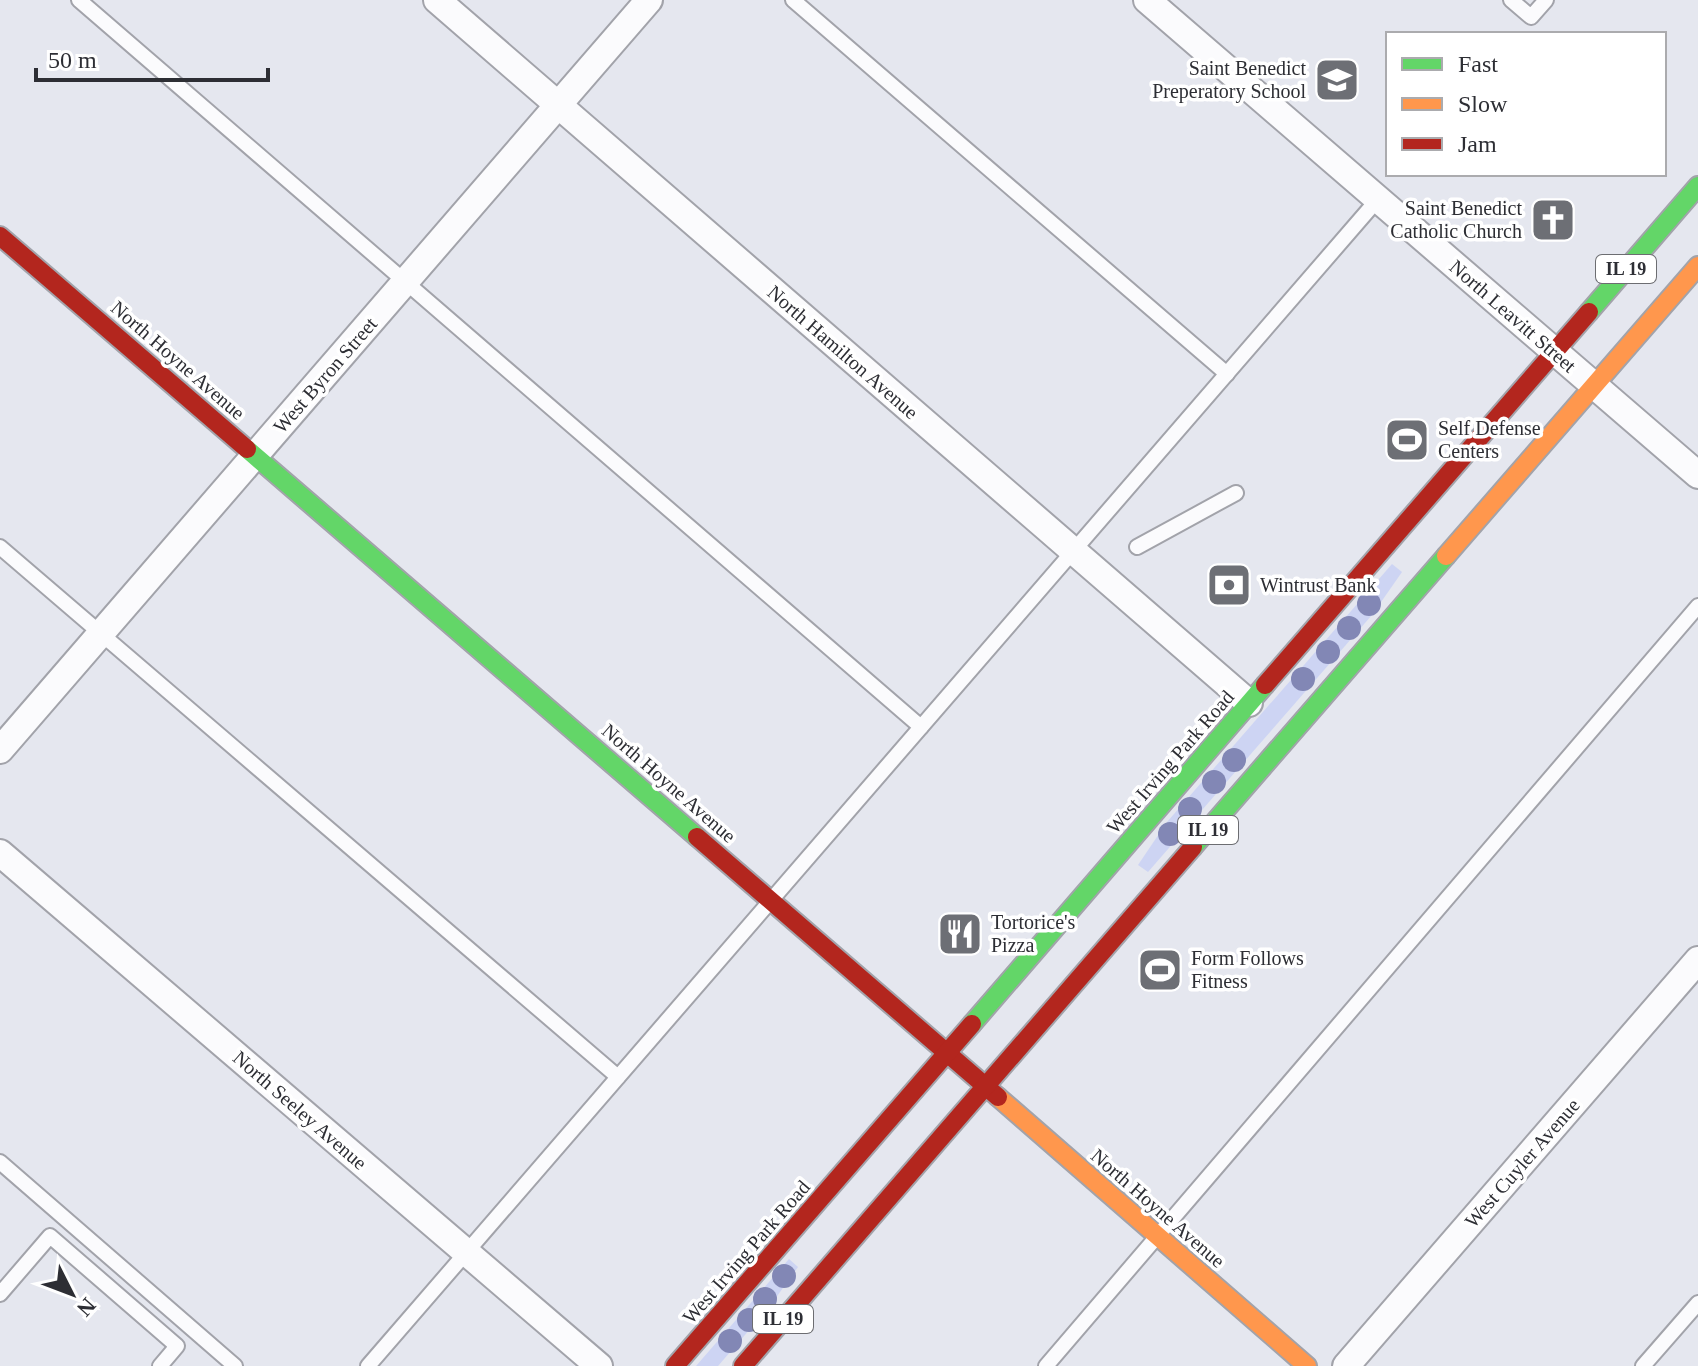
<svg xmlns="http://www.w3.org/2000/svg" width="1698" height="1366" font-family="'Times New Roman',serif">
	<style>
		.green { fill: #cdd4f3 }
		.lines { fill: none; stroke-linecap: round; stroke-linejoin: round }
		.lane-casing { stroke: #a2a3aa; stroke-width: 18 }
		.street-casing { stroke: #a2a3aa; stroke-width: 30 }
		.fast-casing { stroke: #a2a3aa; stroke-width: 22 }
		.slow-casing { stroke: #a2a3aa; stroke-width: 22 }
		.jam-casing { stroke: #a2a3aa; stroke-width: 22 }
		.lane { stroke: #fbfbfd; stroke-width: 14 }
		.street { stroke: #fbfbfd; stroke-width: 26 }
		.fast { stroke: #63d668; stroke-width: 18 }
		.slow { stroke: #ff974d; stroke-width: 18 }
		.jam { stroke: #b3261e; stroke-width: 18 }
		.tree { fill: #8287b5 }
		.labels { text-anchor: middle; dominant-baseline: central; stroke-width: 7; stroke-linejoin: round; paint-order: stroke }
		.shield { fill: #fff; stroke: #6c6d71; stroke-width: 2 }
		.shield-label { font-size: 18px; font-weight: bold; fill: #2d2e34 }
		.poi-label { font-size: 20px; fill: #2d2e34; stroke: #fff; text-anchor: start }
		.street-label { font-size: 20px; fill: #2d2e34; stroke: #fff }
	</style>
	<rect width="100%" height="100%" fill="#e5e7ef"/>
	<g class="green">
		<polygon points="1392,564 1402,572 1372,615 1148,872 1138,865 1167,822"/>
		<polygon points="789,1259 798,1267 770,1306 718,1366 696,1366"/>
	</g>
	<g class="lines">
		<g class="lane-casing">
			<g id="lane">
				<polyline points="79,0 921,727"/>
				<polyline points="793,0 1227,374"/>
				<polyline points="1511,0 1531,17 1546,0"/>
				<polyline points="0,547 618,1077"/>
				<polyline points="1137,547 1236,493"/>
				<polyline points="0,1162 235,1366"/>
				<polyline points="0,1294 50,1236 177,1346 160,1366"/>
				<polyline points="368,1366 1378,199"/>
				<polyline points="1046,1366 1698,606"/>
				<polyline points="1643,1366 1698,1303"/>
			</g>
		</g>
		<g class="street-casing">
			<g id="street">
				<polyline points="437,0 1249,703"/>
				<polyline points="1147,0 1698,475"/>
				<polyline points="0,750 649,0"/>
				<polyline points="0,853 599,1366"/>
				<polyline points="1346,1366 1698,960"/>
			</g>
		</g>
		<g class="fast-casing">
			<g id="fast">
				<polyline points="1589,312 1698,186"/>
				<polyline points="247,449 697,837"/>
				<polyline points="1193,847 1446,556"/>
				<polyline points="972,1024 1265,685"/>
			</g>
		</g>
		<g class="slow-casing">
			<g id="slow">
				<polyline points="1446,556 1698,266"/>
				<polyline points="998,1097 1307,1366"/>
			</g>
		</g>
		<g class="jam-casing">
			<g id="jam">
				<polyline points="0,236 247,449"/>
				<polyline points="1265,685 1589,312"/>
				<polyline points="697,837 998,1097"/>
				<polyline points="675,1366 972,1024"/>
				<polyline points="743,1366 1193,847"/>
			</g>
		</g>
		<use href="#lane" class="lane"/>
		<use href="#street" class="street"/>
		<use href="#fast" class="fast"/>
		<use href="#slow" class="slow"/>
		<use href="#jam" class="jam"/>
	</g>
	<g class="tree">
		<circle cx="1369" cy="604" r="12"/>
		<circle cx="1349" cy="628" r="12"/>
		<circle cx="1328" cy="652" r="12"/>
		<circle cx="1303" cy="679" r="12"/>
		<circle cx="1234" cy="760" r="12"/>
		<circle cx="1214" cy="782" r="12"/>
		<circle cx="1190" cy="809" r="12"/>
		<circle cx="1170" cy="834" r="12"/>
		<circle cx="784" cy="1276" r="12"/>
		<circle cx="765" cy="1299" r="12"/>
		<circle cx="749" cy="1320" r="12"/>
		<circle cx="730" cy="1341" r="12"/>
	</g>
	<defs>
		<g id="school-square" transform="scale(2.3)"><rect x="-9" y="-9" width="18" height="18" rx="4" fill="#6d6f75" stroke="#fff"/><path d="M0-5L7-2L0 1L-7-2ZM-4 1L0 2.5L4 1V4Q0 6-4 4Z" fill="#fff"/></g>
		<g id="church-square" transform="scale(2.3)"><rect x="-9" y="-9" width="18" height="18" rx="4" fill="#6d6f75" stroke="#fff"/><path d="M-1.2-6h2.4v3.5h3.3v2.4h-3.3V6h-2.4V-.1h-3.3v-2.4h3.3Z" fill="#fff"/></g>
		<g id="stadium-square" transform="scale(2.3)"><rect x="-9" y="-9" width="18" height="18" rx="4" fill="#6d6f75" stroke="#fff"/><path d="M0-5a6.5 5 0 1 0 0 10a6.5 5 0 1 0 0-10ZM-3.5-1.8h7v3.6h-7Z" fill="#fff"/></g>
		<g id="bank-square" transform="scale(2.3)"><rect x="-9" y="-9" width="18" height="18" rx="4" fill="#6d6f75" stroke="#fff"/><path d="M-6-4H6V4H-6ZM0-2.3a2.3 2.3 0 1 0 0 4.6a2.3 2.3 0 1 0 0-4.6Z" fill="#fff"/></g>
		<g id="restaurant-square" transform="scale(2.3)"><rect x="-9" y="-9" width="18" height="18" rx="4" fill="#6d6f75" stroke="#fff"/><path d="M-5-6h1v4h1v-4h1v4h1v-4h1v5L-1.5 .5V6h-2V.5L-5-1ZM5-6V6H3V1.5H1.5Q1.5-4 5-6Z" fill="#fff"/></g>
	</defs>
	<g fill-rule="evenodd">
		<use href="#school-square" x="1337" y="80"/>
		<use href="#church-square" x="1553" y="220"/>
		<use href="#stadium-square" x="1407" y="440"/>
		<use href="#bank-square" x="1229" y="585"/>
		<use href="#restaurant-square" x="960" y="934"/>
		<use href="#stadium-square" x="1160" y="970"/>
	</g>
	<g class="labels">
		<g class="shield">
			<rect x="1596" y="255" width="60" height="28" rx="6"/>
			<rect x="1178" y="816" width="60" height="28" rx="6"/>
			<rect x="753" y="1305" width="60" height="28" rx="6"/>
		</g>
		<g class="shield-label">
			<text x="1626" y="269">IL 19</text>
			<text x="1208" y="830">IL 19</text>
			<text x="783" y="1319">IL 19</text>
		</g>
		<g class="poi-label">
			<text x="1306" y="68" text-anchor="end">Saint Benedict<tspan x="1306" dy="23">Preperatory School</tspan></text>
			<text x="1522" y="208" text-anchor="end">Saint Benedict<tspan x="1522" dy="23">Catholic Church</tspan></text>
			<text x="1438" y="428">Self Defense<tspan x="1438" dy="23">Centers</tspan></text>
			<text x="1260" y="585">Wintrust Bank</text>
			<text x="991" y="922">Tortorice's<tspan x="991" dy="23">Pizza</tspan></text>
			<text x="1191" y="958">Form Follows<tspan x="1191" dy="23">Fitness</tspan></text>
		</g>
		<g class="street-label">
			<text transform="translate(1513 316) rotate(41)">North Leavitt Street</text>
			<text transform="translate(843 352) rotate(41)">North Hamilton Avenue</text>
			<text transform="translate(178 360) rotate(41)">North Hoyne Avenue</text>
			<text transform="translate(325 375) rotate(-49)">West Byron Street</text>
			<text transform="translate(1170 762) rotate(-49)">West Irving Park Road</text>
			<text transform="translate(669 783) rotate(41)">North Hoyne Avenue</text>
			<text transform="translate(300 1110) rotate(41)">North Seeley Avenue</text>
			<text transform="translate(1522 1163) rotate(-49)">West Cuyler Avenue</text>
			<text transform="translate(1158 1208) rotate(41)">North Hoyne Avenue</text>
			<text transform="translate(746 1252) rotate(-49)">West Irving Park Road</text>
		</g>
	</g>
	<rect x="1386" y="32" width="280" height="144" fill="#ffffff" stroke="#ababae" stroke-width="2"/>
	<rect x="1402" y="58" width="40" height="12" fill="#63d668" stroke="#ababae" stroke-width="2"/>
	<text x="1458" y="72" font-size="24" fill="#2d2e34">Fast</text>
	<rect x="1402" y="98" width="40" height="12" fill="#ff974d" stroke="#ababae" stroke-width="2"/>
	<text x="1458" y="112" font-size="24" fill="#2d2e34">Slow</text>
	<rect x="1402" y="138" width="40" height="12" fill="#b3261e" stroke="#ababae" stroke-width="2"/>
	<text x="1458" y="152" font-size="24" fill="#2d2e34">Jam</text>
	<g transform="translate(72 1294) rotate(132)" stroke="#ffffff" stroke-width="6" paint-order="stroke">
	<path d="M0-6L14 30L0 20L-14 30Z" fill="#2d2e34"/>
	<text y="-12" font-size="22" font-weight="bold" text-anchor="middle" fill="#2d2e34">N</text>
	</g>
	<path d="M36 68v12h232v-12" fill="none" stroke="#2d2e34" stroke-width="4"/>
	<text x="48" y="68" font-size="24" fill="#2d2e34" stroke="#ffffff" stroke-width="6" paint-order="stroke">50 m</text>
</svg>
